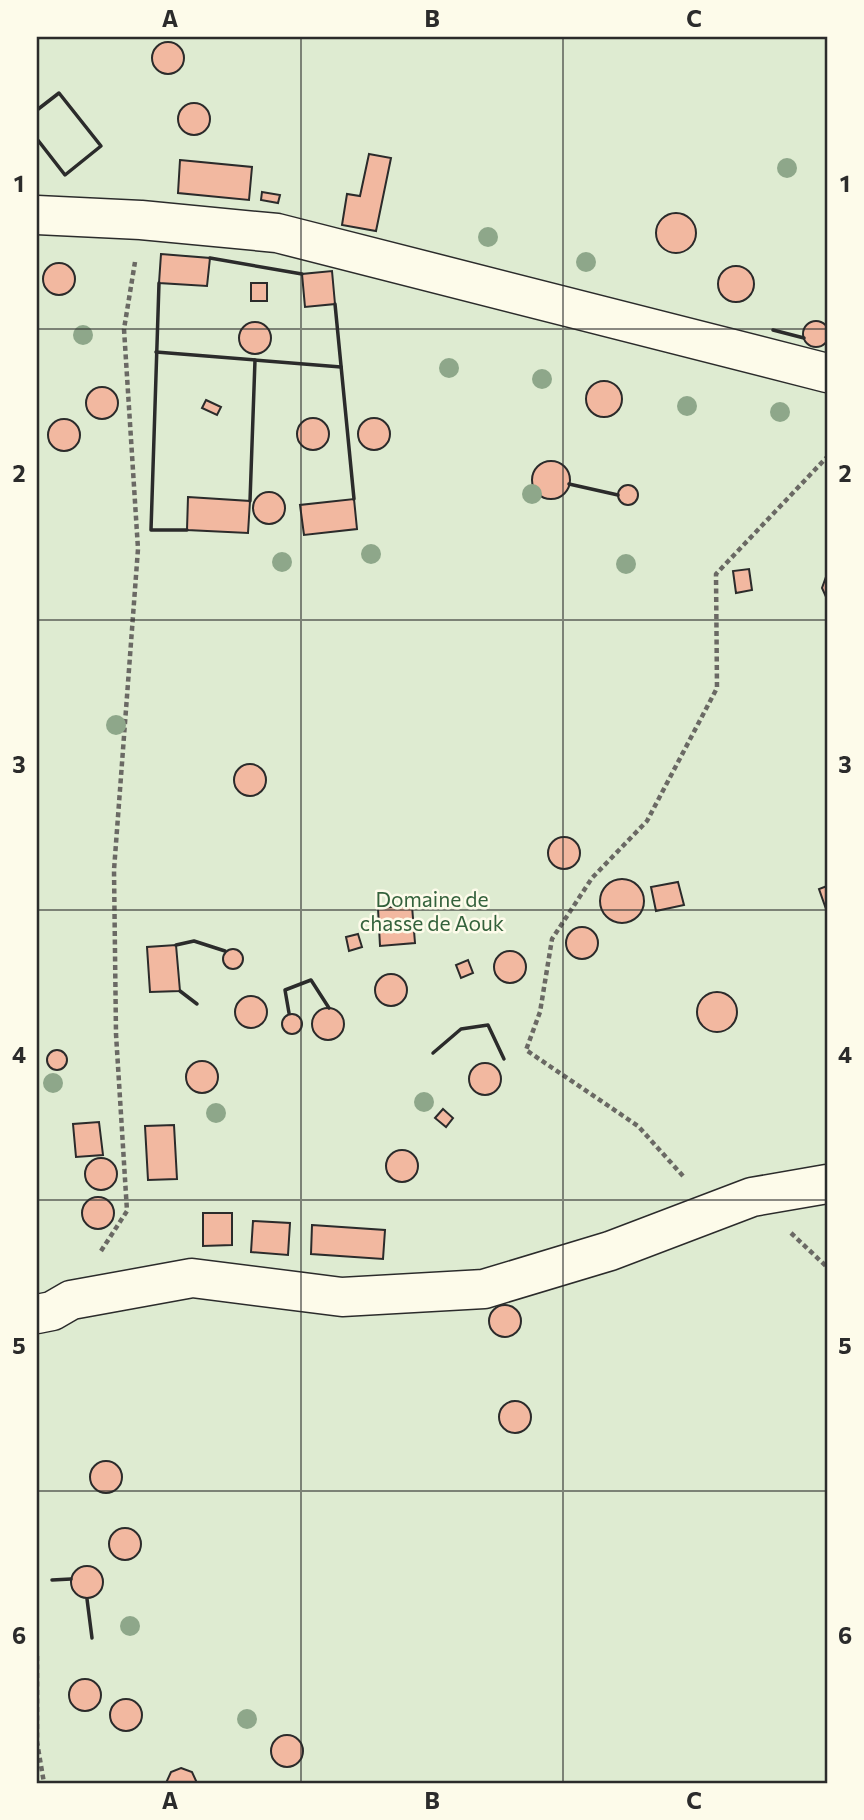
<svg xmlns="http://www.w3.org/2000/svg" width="864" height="1820" font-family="Commissioner,sans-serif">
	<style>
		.green { fill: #deebd1; stroke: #74746e; stroke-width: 2 }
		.building { fill: #f2b8a0; stroke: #2b2b2b; stroke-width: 2 }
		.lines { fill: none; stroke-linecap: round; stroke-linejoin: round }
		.minor-casing { stroke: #2b2b2b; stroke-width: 41 }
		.path { stroke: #6a6964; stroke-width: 4.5; stroke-dasharray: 5 3.5; stroke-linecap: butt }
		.minor { stroke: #fdfbea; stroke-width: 38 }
		.wall { stroke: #2b2b2b; stroke-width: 3.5 }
		.tree { fill: #8ea78a }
		.grid { fill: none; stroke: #2b2b2b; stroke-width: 2; stroke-opacity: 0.55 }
		.labels { text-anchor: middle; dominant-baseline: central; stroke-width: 5; stroke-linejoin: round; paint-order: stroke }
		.park-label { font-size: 21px; fill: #34623c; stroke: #fdfbea }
		.neatline { fill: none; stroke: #2b2b2b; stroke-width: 2.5 }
		.grid-label { font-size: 23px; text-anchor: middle; font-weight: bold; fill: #2b2b2b }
	</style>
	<rect width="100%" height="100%" fill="#fdfbea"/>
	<rect class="green" x="37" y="37" width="790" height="1746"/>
	<g class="building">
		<circle cx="168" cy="58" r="16"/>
		<circle cx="194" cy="119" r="16"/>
		<polygon points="369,154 391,158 376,231 342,225 347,194 360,196"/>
		<polygon points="180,160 252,167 249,200 178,193"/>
		<polygon points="262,192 280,195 278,203 261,200"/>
		<circle cx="676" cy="233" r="20"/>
		<polygon points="161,254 210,258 207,286 159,283"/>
		<circle cx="59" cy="279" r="16"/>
		<circle cx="736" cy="284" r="18"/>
		<polygon points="332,271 335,304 305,307 302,274"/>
		<rect x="251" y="283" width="16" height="18"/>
		<circle cx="816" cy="334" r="13"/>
		<circle cx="255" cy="338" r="16"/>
		<circle cx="604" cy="399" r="18"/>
		<circle cx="102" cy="403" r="16"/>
		<polygon points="206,400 221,407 217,415 202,408"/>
		<circle cx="313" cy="434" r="16"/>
		<circle cx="374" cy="434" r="16"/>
		<circle cx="64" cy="435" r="16"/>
		<circle cx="551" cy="480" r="19"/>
		<circle cx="628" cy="495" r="10"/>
		<circle cx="269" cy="508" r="16"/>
		<polygon points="188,497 250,501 248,533 187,530"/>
		<polygon points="354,499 357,529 304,535 300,505"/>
		<polygon points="749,569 752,590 736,593 733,571"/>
		<polygon points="827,574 827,599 822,588"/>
		<circle cx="250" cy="780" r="16"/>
		<circle cx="564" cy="853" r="16"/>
		<circle cx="622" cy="901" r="22"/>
		<polygon points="678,882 684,905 656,911 651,887"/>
		<polygon points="827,886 827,908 826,909 819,889"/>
		<polygon points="412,906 415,943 380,946 378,908"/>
		<circle cx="582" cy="943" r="16"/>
		<polygon points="358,934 362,947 349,951 346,937"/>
		<polygon points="176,945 180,991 150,992 147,947"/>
		<circle cx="233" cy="959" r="10"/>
		<circle cx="510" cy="967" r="16"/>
		<polygon points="468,960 473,973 461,978 456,965"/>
		<circle cx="391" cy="990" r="16"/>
		<circle cx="717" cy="1012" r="20"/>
		<circle cx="251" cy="1012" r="16"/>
		<circle cx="328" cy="1024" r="16"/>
		<circle cx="292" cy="1024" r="10"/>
		<circle cx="57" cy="1060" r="10"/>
		<circle cx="202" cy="1077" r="16"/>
		<circle cx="485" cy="1079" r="16"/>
		<polygon points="443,1109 453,1118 446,1127 435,1118"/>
		<polygon points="99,1122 103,1155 76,1157 73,1124"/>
		<polygon points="174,1125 177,1179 148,1180 145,1126"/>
		<circle cx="402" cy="1166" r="16"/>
		<circle cx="101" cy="1174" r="16"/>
		<circle cx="98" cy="1213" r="16"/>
		<polygon points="203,1213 232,1213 232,1245 203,1246"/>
		<polygon points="253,1221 290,1223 288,1255 251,1252"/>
		<polygon points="312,1225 385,1230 383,1259 311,1254"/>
		<circle cx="505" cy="1321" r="16"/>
		<circle cx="515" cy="1417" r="16"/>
		<circle cx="106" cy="1477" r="16"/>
		<circle cx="125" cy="1544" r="16"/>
		<circle cx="87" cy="1582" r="16"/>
		<circle cx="85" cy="1695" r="16"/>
		<circle cx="126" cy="1715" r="16"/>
		<circle cx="287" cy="1751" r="16"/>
		<polygon points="181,1768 192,1772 197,1783 166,1783 171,1772"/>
	</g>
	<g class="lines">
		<g class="minor-casing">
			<g id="minor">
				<polyline points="37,215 141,220 277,233 827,373"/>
				<polyline points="37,1314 52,1311 71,1300 192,1278 342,1297 484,1289 610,1251 752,1197 827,1184"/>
			</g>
		</g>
		<g class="path">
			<polyline points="683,1176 638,1126 526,1050 540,1012 552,939 592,878 647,821 717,688 716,574 827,457"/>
			<polyline points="791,1233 827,1267"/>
			<polyline points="101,1251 127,1211 116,1034 114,870 138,549 124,329 135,262"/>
			<polyline points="37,1656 37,1742 44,1783"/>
		</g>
		<use href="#minor" class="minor"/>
		<g class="wall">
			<polyline points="37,110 59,93 101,146 65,175 37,139"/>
			<polyline points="210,258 302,274"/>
			<polyline points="159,283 151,530 187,530"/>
			<polyline points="335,304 354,499"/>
			<polyline points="773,330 804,338"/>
			<polyline points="156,352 341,367"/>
			<polyline points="569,484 618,495"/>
			<polyline points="250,501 255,360"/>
			<polyline points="176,945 194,941 225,951"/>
			<polyline points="180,991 197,1004"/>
			<polyline points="289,1013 285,990 311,980 329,1008"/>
			<polyline points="433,1053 461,1029 488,1025 504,1059"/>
			<polyline points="52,1580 71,1579"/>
			<polyline points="87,1599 92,1638"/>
		</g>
	</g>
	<g class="tree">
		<circle cx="787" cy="168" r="10"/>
		<circle cx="488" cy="237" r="10"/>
		<circle cx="586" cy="262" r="10"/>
		<circle cx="83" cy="335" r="10"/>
		<circle cx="449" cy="368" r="10"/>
		<circle cx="542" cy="379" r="10"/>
		<circle cx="687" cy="406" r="10"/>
		<circle cx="780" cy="412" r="10"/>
		<circle cx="532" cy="494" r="10"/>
		<circle cx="371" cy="554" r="10"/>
		<circle cx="282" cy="562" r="10"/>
		<circle cx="626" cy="564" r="10"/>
		<circle cx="116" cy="725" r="10"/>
		<circle cx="53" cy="1083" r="10"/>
		<circle cx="424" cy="1102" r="10"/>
		<circle cx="216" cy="1113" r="10"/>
		<circle cx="130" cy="1626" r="10"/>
		<circle cx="247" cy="1719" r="10"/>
	</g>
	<path class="grid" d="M301 37V1783M563 37V1783M37 329H827M37 620H827M37 910H827M37 1200H827M37 1491H827"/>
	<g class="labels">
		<g class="park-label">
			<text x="432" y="898">Domaine de<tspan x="432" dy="24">chasse de Aouk</tspan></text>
		</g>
	</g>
	<rect width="864" height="1820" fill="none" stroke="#fdfbea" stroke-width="77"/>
	<rect x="38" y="38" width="788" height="1744" class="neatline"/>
	<g class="grid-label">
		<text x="170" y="27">A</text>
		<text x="432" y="27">B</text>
		<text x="694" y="27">C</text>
		<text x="19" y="192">1</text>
		<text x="845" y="192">1</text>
		<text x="19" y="482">2</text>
		<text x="845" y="482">2</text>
		<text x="19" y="773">3</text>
		<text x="845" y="773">3</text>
		<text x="19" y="1063">4</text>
		<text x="845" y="1063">4</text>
		<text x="19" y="1354">5</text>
		<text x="845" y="1354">5</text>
		<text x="19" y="1644">6</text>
		<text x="845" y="1644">6</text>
		<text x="170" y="1809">A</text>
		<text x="432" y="1809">B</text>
		<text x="694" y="1809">C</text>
	</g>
</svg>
